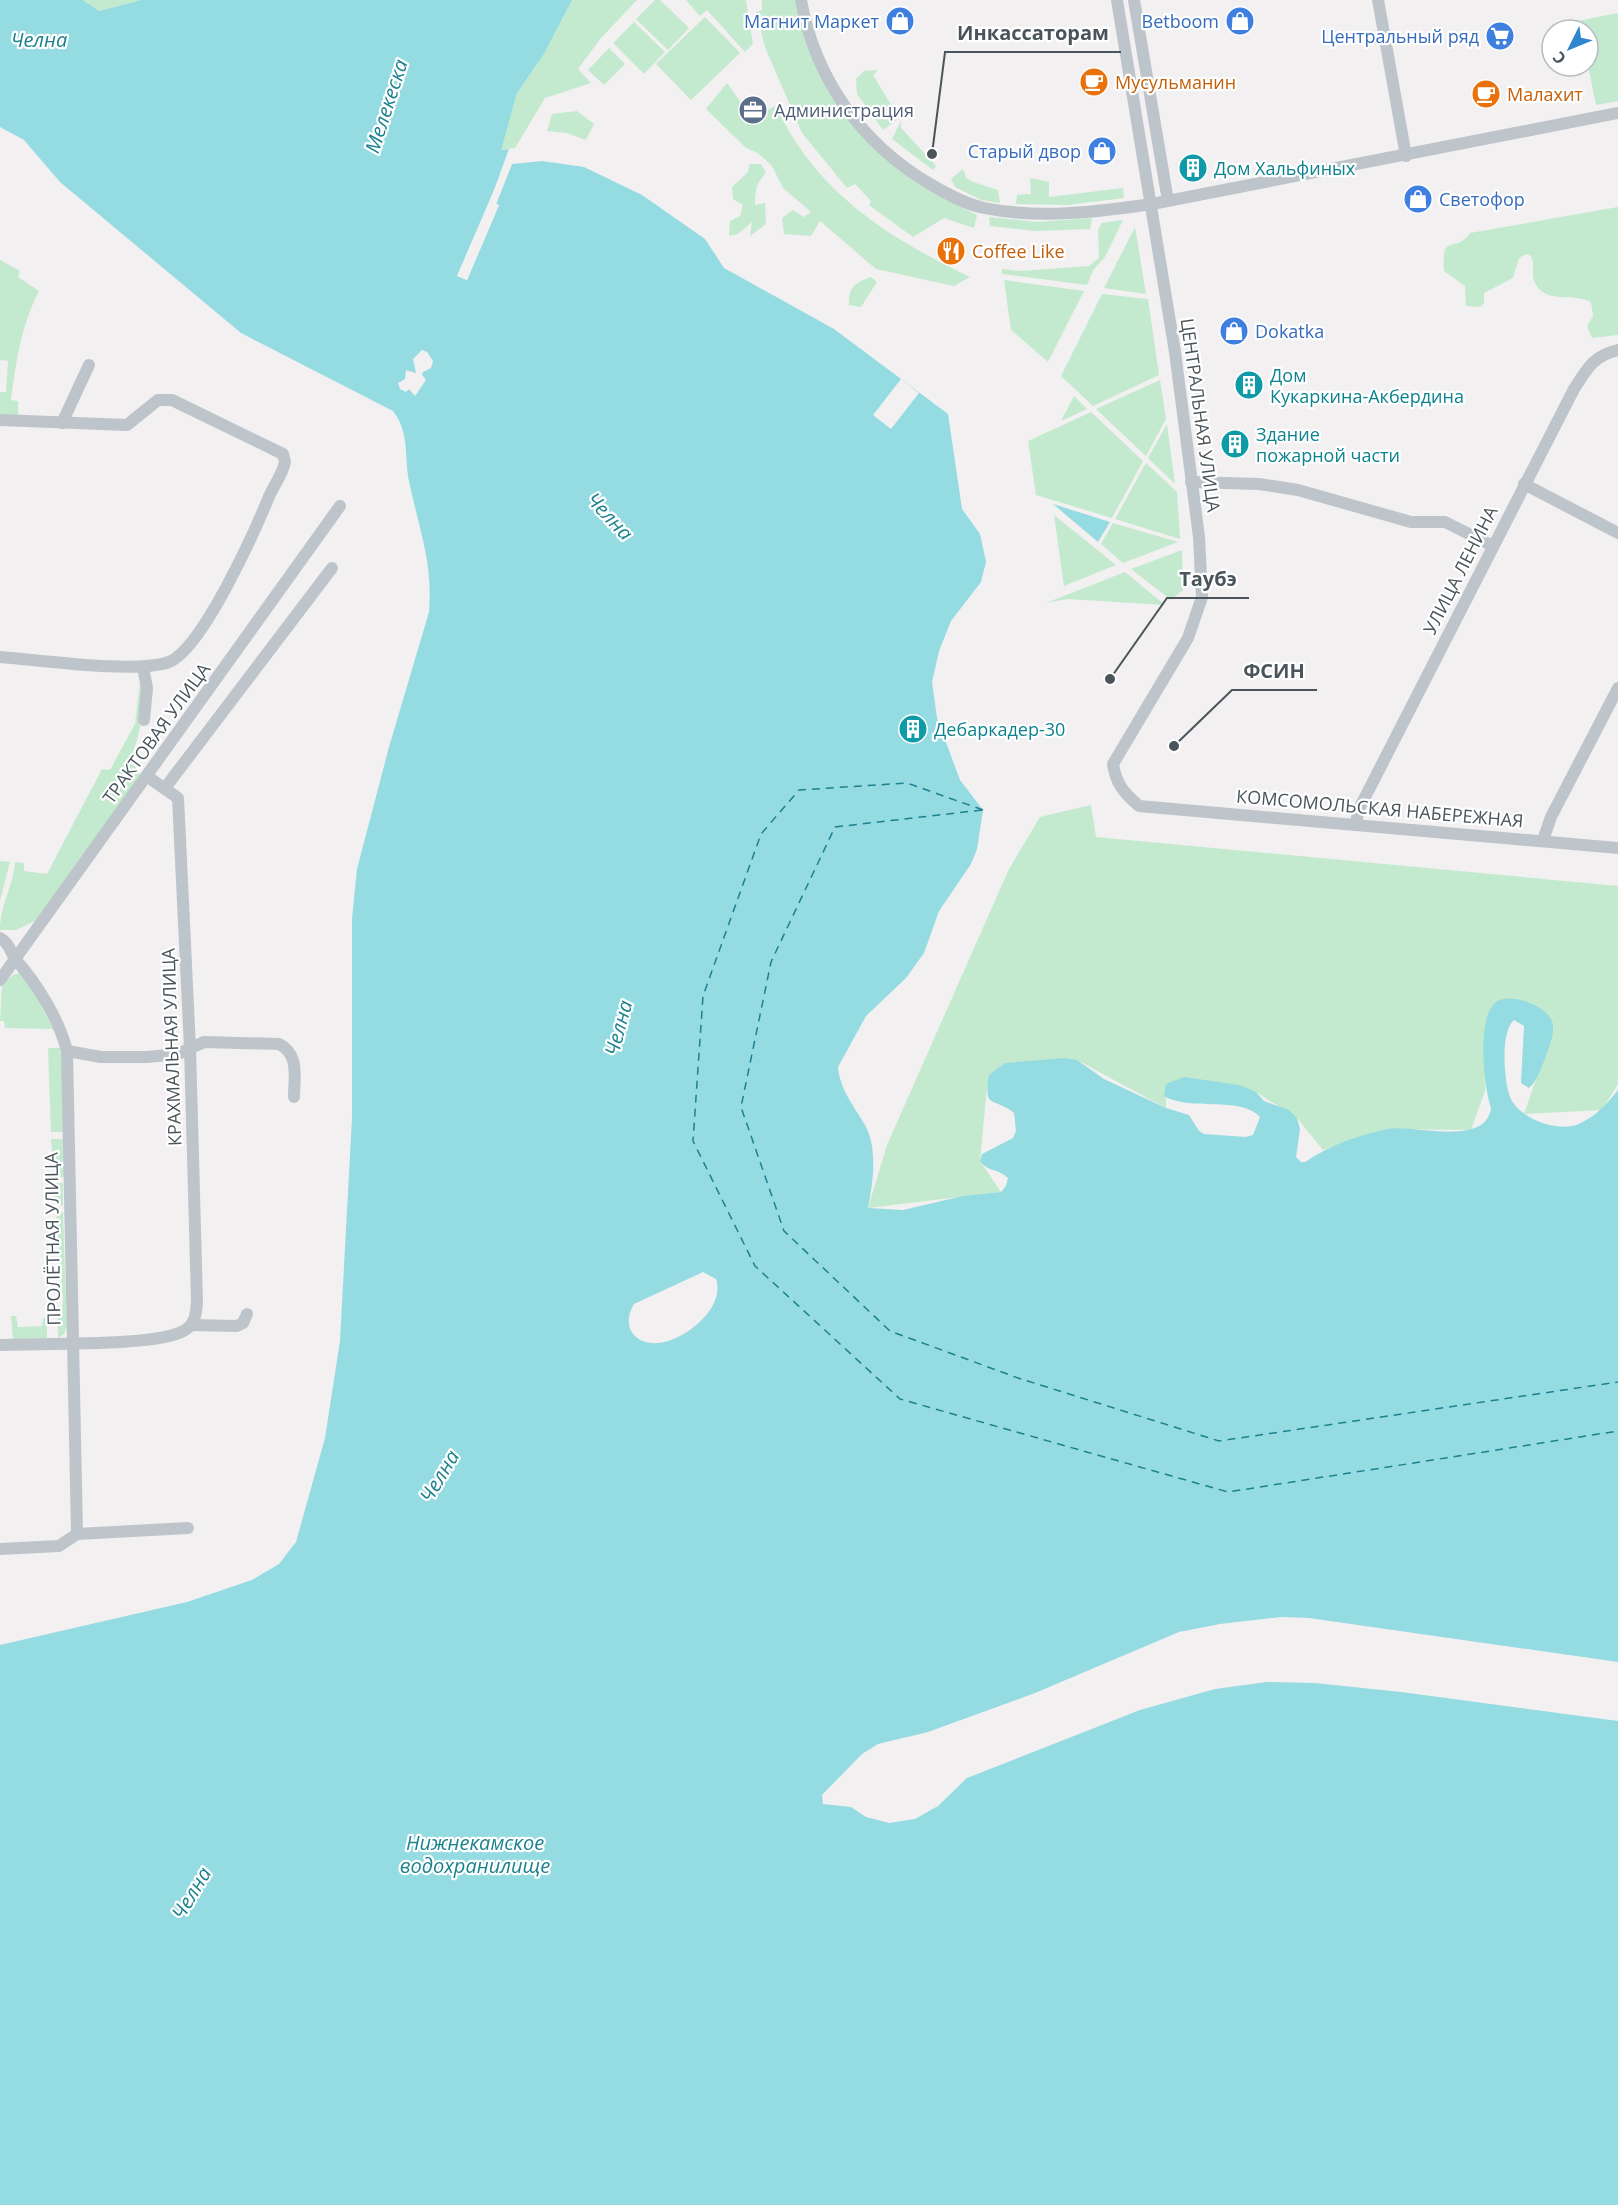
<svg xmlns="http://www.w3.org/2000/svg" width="1618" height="2205" font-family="'Open Sans',sans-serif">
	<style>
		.green { fill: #c3eace }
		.water { fill: #95dbe2; fill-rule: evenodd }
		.pier { fill: #f2f0f0 }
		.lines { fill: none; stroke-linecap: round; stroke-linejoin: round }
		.ferry { stroke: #1c828d; stroke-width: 1.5; stroke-dasharray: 8 6; stroke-linecap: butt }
		.minor { stroke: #bdc5cb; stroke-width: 12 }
		.labels { text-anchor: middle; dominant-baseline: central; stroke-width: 4.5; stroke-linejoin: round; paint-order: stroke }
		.shop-label { font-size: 18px; fill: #366cbe; stroke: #fff; text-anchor: end }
		.food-label { font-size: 18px; fill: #c56008; stroke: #fff; text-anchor: start }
		.service-label { font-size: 18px; fill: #4e5e75; stroke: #fff; text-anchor: start }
		.culture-label { font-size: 18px; fill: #0d838f; stroke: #fff; text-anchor: start }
		.street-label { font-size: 18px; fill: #4a555b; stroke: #fff }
		.water-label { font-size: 20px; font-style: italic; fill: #1c828d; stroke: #fff }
		.leader { fill: none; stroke: #4a555b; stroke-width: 2 }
		.callout-dot { fill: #4a555b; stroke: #fff; stroke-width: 2 }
		.callout-label { font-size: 20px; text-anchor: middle; font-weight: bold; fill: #4a555b; stroke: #fff; stroke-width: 4.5; stroke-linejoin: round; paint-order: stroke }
	</style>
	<rect width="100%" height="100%" fill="#f2f0f0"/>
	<g class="green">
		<polygon points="83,0 141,0 99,11"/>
		<polygon points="572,0 637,0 601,38 578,69 591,83 545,98 515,148 500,150 517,93 544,54"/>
		<polygon points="655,0 660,0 689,28 668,50 636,19"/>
		<polygon points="686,0 746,0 753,44 745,52 707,10 700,16"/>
		<polygon points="762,0 799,0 852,123 942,197 977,215 974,228 944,218 913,237 869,205 871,201 855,184 847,188 802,133 765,47 756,12 762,10"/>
		<polygon points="1618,13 1618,101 1596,105 1588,66 1588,30 1580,30 1578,21"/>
		<polygon points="705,17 740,53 691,100 656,64"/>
		<polygon points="634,22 665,52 644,74 613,43"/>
		<polygon points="609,48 625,64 604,85 588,70"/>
		<polygon points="878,70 873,75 899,118 883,130 857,94 856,79 864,71"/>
		<path d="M727 83 752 118 775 106C784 122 793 139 804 154 847 212 906 246 970 277L954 286 876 269 820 221 811 236 784 234 782 218 793 210 804 217 811 212 783 188 772 166 758 153 746 148 706 109Z"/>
		<polygon points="577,111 594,124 586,140 567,133 547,131 552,114"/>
		<polygon points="901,121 901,128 936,166 933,170 892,139"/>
		<path d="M750 164H761L766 173C756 183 755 192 755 205L765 203 766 224 750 236 752 222 738 234 729 236 730 221 740 216 743 205 733 199 732 187 748 172Z"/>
		<polygon points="963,169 966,178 973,182 998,190 1000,203 981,200 955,187 951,179"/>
		<polygon points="1030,178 1049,182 1049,197 1123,188 1124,198 1068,205 1016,204 1017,195 1031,194"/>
		<path d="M1618 207V335L1592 338 1587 326 1593 316 1591 302C1574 292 1546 305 1535 283 1530 274 1536 264 1531 256L1526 254 1519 258 1513 278 1484 293V303L1480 307 1466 306 1465 286 1444 271C1441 230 1455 255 1470 233Z"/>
		<polygon points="989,217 1036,222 1092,218 1090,229 1036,231 990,226"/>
		<polygon points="1123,220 1105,257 1094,269 1087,285 1002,274 1002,269 1021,271 1089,266 1099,258 1098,230 1102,223"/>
		<polygon points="1135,227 1146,294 1104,288"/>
		<path d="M0 260 20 271 18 277 39 291C21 326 16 362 11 400L18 401V415H0V392H6L8 361 0 360Z"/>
		<path d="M871 277 877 282 861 307 849 305C848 287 855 283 871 277Z"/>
		<polygon points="1004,280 1084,291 1048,362 1011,330"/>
		<polygon points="1102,294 1148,299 1159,375 1093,406 1061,376"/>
		<polygon points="1160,380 1166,419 1146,456 1096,409"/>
		<polygon points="1074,396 1087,409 1061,421"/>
		<polygon points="1091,412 1143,461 1112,518 1036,495 1028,441"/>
		<polygon points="1167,424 1175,484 1148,458"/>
		<polygon points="1146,463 1177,492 1180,539 1115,519"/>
		<polygon points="1054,515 1116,565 1064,586"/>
		<polygon points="1113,523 1178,542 1123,563 1101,544"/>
		<polygon points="1182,550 1183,590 1171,600 1131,569"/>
		<polygon points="1125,572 1165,605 1067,599 1046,603"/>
		<path d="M140 682C150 699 137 741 131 760L141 776 37 920 16 930H0C0 906 13 886 15 862L24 863V871L47 874 102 769 110 770 135 724Z"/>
		<polygon points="1091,805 1096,837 1618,886 1618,1084 1602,1110 1524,1114 1554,1027 1491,1008 1485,1091 1471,1130 1389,1129 1323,1150 1297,1118 1256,1092 1166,1084 1166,1108 1077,1060 987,1087 980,1161 1001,1192 868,1208 887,1145 1009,869 1040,817"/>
		<polygon points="0,861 10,862 0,901"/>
		<polygon points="20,973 34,992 53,1029 5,1028 4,1021 0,1021 2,985 13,975"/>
		<polygon points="48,1048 60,1048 63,1068 63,1132 51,1132"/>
		<polygon points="51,1139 63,1139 64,1177 54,1177"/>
		<polygon points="54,1183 63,1183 63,1205 55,1205"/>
		<polygon points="56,1212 63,1212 67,1327 64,1334 58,1338 58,1317 61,1317 63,1300"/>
		<polygon points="11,1316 16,1316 18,1327 42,1326 43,1318 47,1317 47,1338 13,1339"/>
	</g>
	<g class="water">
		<path d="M0 0H83L99 11 141 0H572L544 54 517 93 501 150 509 149 506 162 457 276 467 280 499 205 496 204 512 164 542 161 584 167 642 195 705 239 724 268 834 329 948 414 962 509 980 534 986 562 981 582 951 621 939 651 932 682 937 718 960 780 983 810 977 849 971 864 939 911 924 953 906 978 866 1016 838 1067C840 1090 854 1106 865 1125 878 1148 873 1183 868 1208L903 1210 963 1196 1001 1192 1006 1186 1008 1178C999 1169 986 1171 980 1161L982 1154 1013 1138 1016 1131 1014 1113C994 1096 983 1111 989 1075L1005 1063 1065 1058 1077 1060 1104 1079 1166 1108 1189 1115 1199 1131 1204 1134 1246 1137 1253 1135 1260 1117C1240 1095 1191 1112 1164 1096L1166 1084 1184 1077 1239 1085 1256 1092 1264 1101 1289 1110 1297 1118 1300 1129 1296 1157 1301 1162H1305C1330 1145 1357 1136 1387 1129 1412 1124 1486 1148 1491 1108 1484 1087 1476 1018 1496 1002 1511 991 1551 1007 1553 1025 1554 1035 1549 1048 1546 1056 1541 1068 1538 1080 1529 1088L1521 1083 1524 1026 1514 1020C1500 1031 1504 1082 1510 1097 1519 1119 1558 1133 1579 1124 1596 1116 1607 1104 1618 1090V1662L1309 1618 1281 1617 1220 1624 1179 1632 1035 1693 928 1732 878 1744 862 1754 822 1795 823 1804 851 1807 866 1817 889 1823 915 1819 938 1806 967 1778 1140 1710 1215 1689 1267 1682 1315 1683 1401 1692 1618 1721V2205H0V1645L187 1602 252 1580 279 1564 296 1542 325 1438 340 1341 352 1118V919L357 869 389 747 429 612C433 561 419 530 409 481 404 456 410 433 393 411L241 333 60 182 24 140 0 127ZM422 350 427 352 433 361 431 368 423 372 422 375 426 380 415 396 409 389 406 392 400 389 398 383 405 379 406 370 416 373 413 359ZM703 1272 716 1279C726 1308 685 1340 659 1343 633 1345 621 1325 634 1304Z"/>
		<polygon points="1053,504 1110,522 1098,542"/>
	</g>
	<g class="pier">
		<polygon points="509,149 512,149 509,163 460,274 466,276 495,207 493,203 510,163 513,161 496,204 499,205 467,280 457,276 490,201"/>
		<polygon points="901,379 919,393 891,429 873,415"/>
	</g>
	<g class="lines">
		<g class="ferry">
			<polyline points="982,810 835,827 771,962 741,1107 784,1231 890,1331 1018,1378 1219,1441 1618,1382"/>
			<polyline points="983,810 907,783 799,790 761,834 703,996 693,1141 755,1266 900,1399 1228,1492 1618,1431"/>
		</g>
		<g class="minor">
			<path d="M801 0C815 79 862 144 930 184 947 194 965 204 984 208 1038 219 1098 212 1152 204L1618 113"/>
			<path d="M1117 0 1175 352 1199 537 1202 597 1188 638 1113 764C1116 784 1124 793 1139 806L1618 848"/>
			<polyline points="1134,0 1168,201"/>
			<polyline points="1378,0 1406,156"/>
			<path d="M0 420 127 425 158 400H172L283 454 285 462C282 476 273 486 268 499 254 533 202 649 169 662 135 674 40 660 0 657"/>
			<polyline points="62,423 89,365"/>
			<polyline points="1191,482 1259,484 1298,490 1411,522 1445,522 1493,546"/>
			<polyline points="1524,484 1618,533"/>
			<polyline points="143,667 147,688 144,720"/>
			<polyline points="165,788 332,568"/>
			<path d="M1355 825 1360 807 1574 389C1587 369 1594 355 1618 350"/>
			<polyline points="1543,840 1551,817 1618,688"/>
			<path d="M0 938C10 943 10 952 16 960 37 984 59 1019 67 1051L77 1534"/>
			<polyline points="0,980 340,506"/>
			<path d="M67 1051 101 1057H147L178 1054 204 1042 279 1044C300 1054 294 1078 294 1097"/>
			<polyline points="191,1325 237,1326 243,1323 247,1314"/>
			<path d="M0 1345C37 1343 160 1347 185 1330 196 1323 196 1313 197 1301L190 1048 178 798 148 777"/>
			<polyline points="0,1549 59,1546 77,1534 188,1528"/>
		</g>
	</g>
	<defs>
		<g id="shop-disc" transform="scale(1.5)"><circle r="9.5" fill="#3f7fe0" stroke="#fff"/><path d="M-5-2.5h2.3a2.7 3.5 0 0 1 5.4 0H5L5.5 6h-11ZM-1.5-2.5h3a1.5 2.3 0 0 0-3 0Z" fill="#fff"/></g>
		<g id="supermarket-disc" transform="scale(1.5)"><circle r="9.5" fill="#3f7fe0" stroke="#fff"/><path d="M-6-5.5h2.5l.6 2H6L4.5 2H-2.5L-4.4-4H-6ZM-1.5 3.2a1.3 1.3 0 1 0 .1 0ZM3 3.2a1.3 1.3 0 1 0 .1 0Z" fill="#fff"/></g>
		<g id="cafe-disc" transform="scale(1.5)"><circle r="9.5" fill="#e8710a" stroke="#fff"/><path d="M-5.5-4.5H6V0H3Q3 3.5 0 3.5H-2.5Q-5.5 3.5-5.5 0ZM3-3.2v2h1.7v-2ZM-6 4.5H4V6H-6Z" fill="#fff"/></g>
		<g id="office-disc" transform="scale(1.5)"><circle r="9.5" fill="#5c6f8a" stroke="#fff"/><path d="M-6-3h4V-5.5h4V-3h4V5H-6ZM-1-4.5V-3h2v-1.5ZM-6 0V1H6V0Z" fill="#fff"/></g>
		<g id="building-disc" transform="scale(1.5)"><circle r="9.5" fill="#0f9aa8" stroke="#fff"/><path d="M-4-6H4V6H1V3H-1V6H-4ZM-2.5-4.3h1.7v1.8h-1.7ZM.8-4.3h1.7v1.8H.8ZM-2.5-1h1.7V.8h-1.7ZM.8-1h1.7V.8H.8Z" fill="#fff"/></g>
		<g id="restaurant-disc" transform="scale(1.5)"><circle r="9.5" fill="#e8710a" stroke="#fff"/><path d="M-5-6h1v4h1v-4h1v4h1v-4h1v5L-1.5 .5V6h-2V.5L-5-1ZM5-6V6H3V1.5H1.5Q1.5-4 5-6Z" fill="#fff"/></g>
	</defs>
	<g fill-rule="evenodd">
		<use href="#shop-disc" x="900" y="21"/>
		<use href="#shop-disc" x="1240" y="21"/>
		<use href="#supermarket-disc" x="1500" y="36"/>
		<use href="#cafe-disc" x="1094" y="82"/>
		<use href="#cafe-disc" x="1486" y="94"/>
		<use href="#office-disc" x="753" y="110"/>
		<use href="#shop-disc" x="1102" y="151"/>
		<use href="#building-disc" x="1193" y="168"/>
		<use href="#shop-disc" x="1418" y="199"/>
		<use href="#restaurant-disc" x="951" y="251"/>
		<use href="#shop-disc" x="1234" y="331"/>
		<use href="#building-disc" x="1249" y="385"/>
		<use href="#building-disc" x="1235" y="444"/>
		<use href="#building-disc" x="913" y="729"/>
	</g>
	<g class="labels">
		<g class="shop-label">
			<text x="879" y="21">Магнит Маркет</text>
			<text x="1219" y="21">Betboom</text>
			<text x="1479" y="36">Центральный ряд</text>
			<text x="1081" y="151">Старый двор</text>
			<text x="1439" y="199" text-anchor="start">Светофор</text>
			<text x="1255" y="331" text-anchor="start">Dokatka</text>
		</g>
		<g class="food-label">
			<text x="1115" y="82">Мусульманин</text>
			<text x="1507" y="94">Малахит</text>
			<text x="972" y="251">Coffee Like</text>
		</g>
		<g class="service-label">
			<text x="774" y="110">Администрация</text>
		</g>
		<g class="culture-label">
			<text x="1214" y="168">Дом Хальфиных</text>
			<text x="1270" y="375">Дом<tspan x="1270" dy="21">Кукаркина-Акбердина</tspan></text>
			<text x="1256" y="434">Здание<tspan x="1256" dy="21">пожарной части</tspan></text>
			<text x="934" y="729">Дебаркадер-30</text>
		</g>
		<g class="street-label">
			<text transform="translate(1201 415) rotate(82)">ЦЕНТРАЛЬНАЯ УЛИЦА</text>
			<text transform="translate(1460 570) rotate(-63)">УЛИЦА ЛЕНИНА</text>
			<text transform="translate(156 733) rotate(-54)">ТРАКТОВАЯ УЛИЦА</text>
			<text transform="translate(1380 808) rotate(5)">КОМСОМОЛЬСКАЯ НАБЕРЕЖНАЯ</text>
			<text transform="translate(171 1047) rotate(-92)">КРАХМАЛЬНАЯ УЛИЦА</text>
			<text transform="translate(52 1239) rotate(-91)">ПРОЛЁТНАЯ УЛИЦА</text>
		</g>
		<g class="water-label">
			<text x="39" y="39">Челна</text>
			<text transform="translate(386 106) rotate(-72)">Мелекеска</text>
			<text transform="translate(610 516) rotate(47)">Челна</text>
			<text transform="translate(618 1028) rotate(-75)">Челна</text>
			<text transform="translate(439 1476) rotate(-59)">Челна</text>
			<text x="475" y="1842">Нижнекамское<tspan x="475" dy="23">водохранилище</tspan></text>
			<text transform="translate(191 1893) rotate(-59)">Челна</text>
		</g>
	</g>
	<path class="leader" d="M932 154L945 52H1121M1110 679L1167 598H1249M1174 746L1232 690H1317"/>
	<g class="callout-dot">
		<circle cx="932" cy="154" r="6"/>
		<circle cx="1110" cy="679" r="6"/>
		<circle cx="1174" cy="746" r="6"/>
	</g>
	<g class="callout-label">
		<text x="1033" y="40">Инкассаторам</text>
		<text x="1208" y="586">Таубэ</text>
		<text x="1274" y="678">ФСИН</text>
	</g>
	<g transform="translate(1570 48) rotate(227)"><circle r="28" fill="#ffffff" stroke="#b7bbbd" stroke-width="1.5"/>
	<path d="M0-4.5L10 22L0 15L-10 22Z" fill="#2e86ce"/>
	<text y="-9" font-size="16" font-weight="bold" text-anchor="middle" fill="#4a555b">С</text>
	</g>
</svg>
